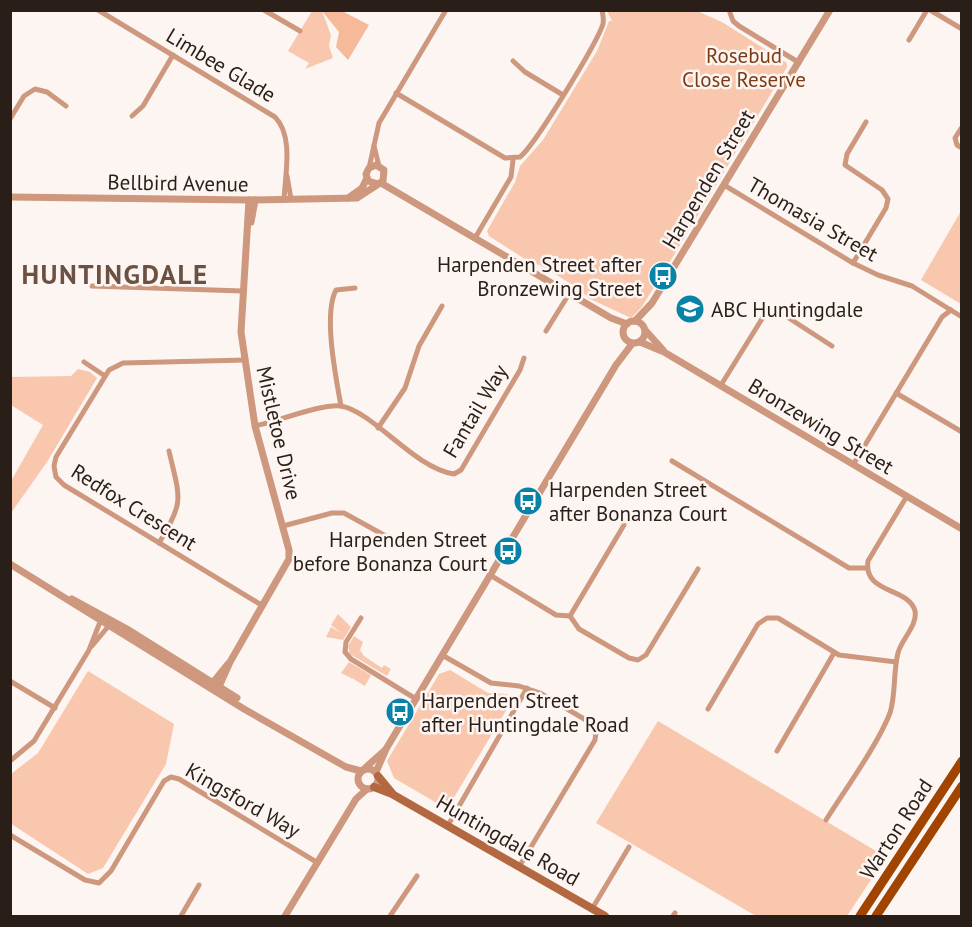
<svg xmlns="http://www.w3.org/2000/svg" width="972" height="927" font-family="'PT Sans',sans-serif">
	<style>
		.green { fill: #f9c7ae }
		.forest { fill: #f6b99a }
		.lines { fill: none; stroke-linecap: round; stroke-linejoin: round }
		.minor { stroke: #cd987e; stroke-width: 5 }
		.tertiary { stroke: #cd987e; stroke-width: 7 }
		.secondary { stroke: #b46841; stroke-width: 8 }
		.primary { stroke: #a04400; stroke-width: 9 }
		.labels { text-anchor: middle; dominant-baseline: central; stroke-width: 5; stroke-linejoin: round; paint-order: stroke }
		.park-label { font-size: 21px; fill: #7e3b12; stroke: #fcf5f2 }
		.street-label { font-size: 21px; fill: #2a1e18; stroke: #fcf5f2 }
		.poi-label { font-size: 21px; fill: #2a1e18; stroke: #fcf5f2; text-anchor: start }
		.district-label { font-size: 27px; font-weight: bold; letter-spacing: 1.5px; fill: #6c5143; stroke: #fcf5f2 }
	</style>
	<rect width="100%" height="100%" fill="#fcf5f2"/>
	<g class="green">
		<polygon points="312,11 322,11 331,35 329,46 333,58 305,69 309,63 288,51"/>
		<polygon points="607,11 697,11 722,22 787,63 787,67 665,270 641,308 631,318 588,298 581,290 540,265 531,263 489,236 487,231 515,182 520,166 543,140 597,51 609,21 612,21"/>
		<polygon points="961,211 961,304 921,280"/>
		<polygon points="78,369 90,372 97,378 47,462 11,513 11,481 43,425 11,405 11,377 71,376"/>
		<polygon points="338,614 351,627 343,640 326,637 331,627 341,633 331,625"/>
		<polygon points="354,636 363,642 360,650 364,656 382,668 384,665 391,669 387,676 350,654 348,646"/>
		<polygon points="349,662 371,675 365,686 352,678 350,680 351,678 341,673"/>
		<polygon points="450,670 488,693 507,694 510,704 447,809 394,778 387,761 439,674"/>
		<polygon points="88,671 174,724 166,764 103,868 88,874 10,823 11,774 38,753"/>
		<polygon points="658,721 886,857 847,916 756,916 596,823"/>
	</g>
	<polygon class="forest" points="322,11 342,11 369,25 348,60 336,47 339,32"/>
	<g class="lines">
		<g class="minor">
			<path d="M98 10 275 117C294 136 285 175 284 200"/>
			<polyline points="264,10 300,31"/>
			<polyline points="729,10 733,21 739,26 798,62"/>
			<polyline points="930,10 962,29"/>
			<polyline points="909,40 927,10"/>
			<polyline points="513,61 525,72 563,95"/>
			<path d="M396 93 505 158 520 157C535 145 597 43 603 24 604 19 603 15 602 10"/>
			<polyline points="132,116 143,106 173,55"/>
			<polyline points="10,119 24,96 35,89 47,92 66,106"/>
			<polyline points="962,127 955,138 957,145 962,148"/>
			<polyline points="374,146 379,166"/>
			<polyline points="369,168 379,123 446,10"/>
			<polyline points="287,176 291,199"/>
			<polyline points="724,185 853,263 878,275 912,286 962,317"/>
			<polyline points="475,238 511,177 513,160"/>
			<polyline points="853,263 886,208 888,199 882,190 845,165 847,154 866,122"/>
			<polyline points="92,286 243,291"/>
			<polyline points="546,331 569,294"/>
			<polyline points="246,360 123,363 109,370 56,457 54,466 56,477 64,485 263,606"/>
			<polyline points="84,362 105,376"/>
			<polyline points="721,385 765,314 773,311 781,313 832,346"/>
			<polyline points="896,393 962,432"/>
			<path d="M341 406C336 378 323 314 336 290L355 288"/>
			<path d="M255 426C276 422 323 403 341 406 374 412 414 468 454 474L461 470 520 370 524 358"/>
			<polyline points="378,428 405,388 419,346 442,306"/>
			<polyline points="672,461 849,568 867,568"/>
			<polyline points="853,465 942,317 951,310"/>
			<polyline points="283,526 332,513 344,513 402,545"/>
			<path d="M159 543C185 501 180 499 169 451"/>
			<polyline points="490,575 556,615 570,616 579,629 629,658 638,660 646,655 698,569"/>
			<polyline points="570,616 624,525"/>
			<polyline points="361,618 346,642 345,652 351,659 416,699"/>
			<polyline points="92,646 111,623"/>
			<polyline points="442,655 491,683 519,686 540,693 591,723 596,732 595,740 519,867"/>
			<polyline points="10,681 55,708"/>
			<polyline points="708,709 758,624 767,618 778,618 839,655 896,662"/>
			<polyline points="777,751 834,653"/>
			<polyline points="10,761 34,741 89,650 102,617"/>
			<path d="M826 820C845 790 878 744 890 713 896 694 893 672 898 653 901 640 918 625 915 611 909 587 863 594 868 561L907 496"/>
			<polyline points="447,827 527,688"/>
			<polyline points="10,835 85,880 99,883 111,871 164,781 171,777 179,779 318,863"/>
			<polyline points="592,909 629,847"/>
			<polyline points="181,916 199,885"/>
			<polyline points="390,916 417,876"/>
			<polyline points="673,916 675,913"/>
		</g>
		<g class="tertiary">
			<polyline points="381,183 611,318 627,324"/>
			<polyline points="10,197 249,200 357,198 383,181 384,170 376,165 369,168 366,174 368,181 378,184"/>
			<polyline points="348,198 362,188 367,178"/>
			<polyline points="251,222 255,200"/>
			<circle cx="634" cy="332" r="11"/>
			<polyline points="635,321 652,303 830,10"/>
			<polyline points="646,331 663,350"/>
			<polyline points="640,342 664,352 962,529"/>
			<polyline points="10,564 244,709 346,767 361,771"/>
			<polyline points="72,599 127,629 237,698"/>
			<polyline points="211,685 228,664"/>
			<polyline points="217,691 230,662 289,559 289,550 255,426 241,332 249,200"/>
			<circle cx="368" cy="779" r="10"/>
			<polyline points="364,769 384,751"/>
			<polyline points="376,772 386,749 616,365 632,344"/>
			<polyline points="285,916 356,799 367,789"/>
		</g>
		<g class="secondary">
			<polyline points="378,776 392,793"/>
			<polyline points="374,787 392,794 605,916"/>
		</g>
		<g class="primary">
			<polyline points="860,916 962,761"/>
			<polyline points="876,916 962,786"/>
		</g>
	</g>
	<defs>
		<g id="bus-disc" transform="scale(1.5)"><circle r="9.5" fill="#0882a7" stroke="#fcf5f2"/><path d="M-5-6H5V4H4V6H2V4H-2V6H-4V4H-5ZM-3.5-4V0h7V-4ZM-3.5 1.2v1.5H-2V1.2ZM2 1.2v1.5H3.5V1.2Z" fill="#fff"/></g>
		<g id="school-disc" transform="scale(1.5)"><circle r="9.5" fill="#0882a7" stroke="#fcf5f2"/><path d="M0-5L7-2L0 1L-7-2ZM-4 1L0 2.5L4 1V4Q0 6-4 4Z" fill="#fff"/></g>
	</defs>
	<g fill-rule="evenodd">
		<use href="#bus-disc" x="663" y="276"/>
		<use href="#school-disc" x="690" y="309"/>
		<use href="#bus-disc" x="528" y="501"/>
		<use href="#bus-disc" x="508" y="551"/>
		<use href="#bus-disc" x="400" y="712"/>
	</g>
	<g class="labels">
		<g class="park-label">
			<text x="744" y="55">Rosebud<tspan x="744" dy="24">Close Reserve</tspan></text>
		</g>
		<g class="street-label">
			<text transform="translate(221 65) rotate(31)">Limbee Glade</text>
			<text transform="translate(708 179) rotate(-59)">Harpenden Street</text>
			<text transform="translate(178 183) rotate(1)">Bellbird Avenue</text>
			<text transform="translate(813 219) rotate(30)">Thomasia Street</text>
			<text transform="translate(475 411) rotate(-59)">Fantail Way</text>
			<text transform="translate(821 426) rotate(31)">Bronzewing Street</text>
			<text transform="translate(279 433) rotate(77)">Mistletoe Drive</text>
			<text transform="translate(134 507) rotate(32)">Redfox Crescent</text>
			<text transform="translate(243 800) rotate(30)">Kingsford Way</text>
			<text transform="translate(896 829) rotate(-57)">Warton Road</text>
			<text transform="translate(508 840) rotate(30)">Huntingdale Road</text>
		</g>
		<g class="poi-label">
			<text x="642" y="264" text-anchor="end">Harpenden Street after<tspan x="642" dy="24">Bronzewing Street</tspan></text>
			<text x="711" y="309">ABC Huntingdale</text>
			<text x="549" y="489">Harpenden Street<tspan x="549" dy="24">after Bonanza Court</tspan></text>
			<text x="487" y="539" text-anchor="end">Harpenden Street<tspan x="487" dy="24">before Bonanza Court</tspan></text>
			<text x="421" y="700">Harpenden Street<tspan x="421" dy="24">after Huntingdale Road</tspan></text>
		</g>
		<g class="district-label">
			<text x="115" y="274">HUNTINGDALE</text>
		</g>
	</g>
	<rect width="972" height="927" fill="none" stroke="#2a1e18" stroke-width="24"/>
</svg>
